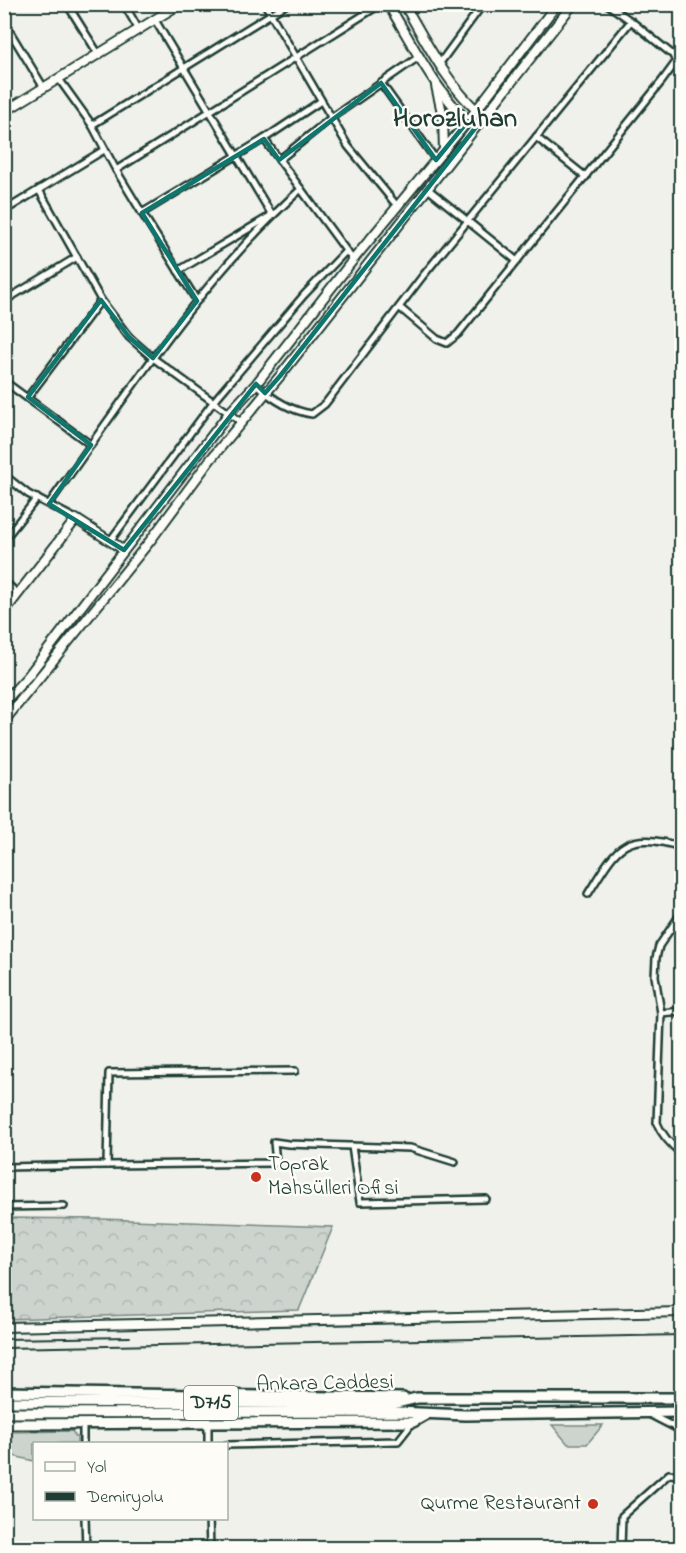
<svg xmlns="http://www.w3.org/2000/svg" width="686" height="1553" font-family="'Indie Flower',sans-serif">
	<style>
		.green { fill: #cdd3cd; stroke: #768880; stroke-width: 1.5 }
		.forest { fill: url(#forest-crowns); stroke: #768880; stroke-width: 1.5 }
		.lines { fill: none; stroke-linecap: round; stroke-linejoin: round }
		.street-casing { stroke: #1f3d34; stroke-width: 10 }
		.secondary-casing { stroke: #1f3d34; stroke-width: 12 }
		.highway-casing { stroke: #1f3d34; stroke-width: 14 }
		.street { stroke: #fdfcf7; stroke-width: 5 }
		.secondary { stroke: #fdfcf7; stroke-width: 8 }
		.highway { stroke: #fdfcf7; stroke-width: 9 }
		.rail { stroke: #1f3d34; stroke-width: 2 }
		.marked { fill: none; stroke: #0f766e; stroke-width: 4.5; stroke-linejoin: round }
		.poi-dot { fill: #c8321e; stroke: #fdfcf7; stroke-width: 2 }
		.labels { text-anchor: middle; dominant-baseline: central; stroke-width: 5; stroke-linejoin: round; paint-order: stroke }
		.shield { fill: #fdfcf7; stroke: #62766e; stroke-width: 1.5 }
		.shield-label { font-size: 20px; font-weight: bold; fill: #1f3d34 }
		.poi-label { font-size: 21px; fill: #1f3d34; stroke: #fdfcf7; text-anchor: start }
		.street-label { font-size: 21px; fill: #1f3d34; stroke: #fdfcf7 }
		.district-label { font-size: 27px; font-weight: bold; fill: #1f3d34; stroke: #fdfcf7 }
	</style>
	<defs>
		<pattern id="forest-crowns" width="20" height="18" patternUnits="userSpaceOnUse" patternTransform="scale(1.5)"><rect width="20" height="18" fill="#cdd3cd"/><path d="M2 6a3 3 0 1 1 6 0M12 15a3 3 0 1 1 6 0" fill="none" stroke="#b0b6b1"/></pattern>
	</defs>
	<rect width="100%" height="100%" fill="#f0f1eb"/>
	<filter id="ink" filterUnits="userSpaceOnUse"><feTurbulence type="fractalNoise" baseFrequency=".0167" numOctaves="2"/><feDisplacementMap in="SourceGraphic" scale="12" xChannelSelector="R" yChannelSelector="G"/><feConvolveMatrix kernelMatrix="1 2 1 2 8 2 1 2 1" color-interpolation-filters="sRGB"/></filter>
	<g filter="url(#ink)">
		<g class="green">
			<polygon points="552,1425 603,1425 587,1444 568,1444"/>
			<polygon points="72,1431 77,1438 77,1443 34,1444 34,1461 5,1454 5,1432"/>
		</g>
		<polygon class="forest" points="5,1218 101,1219 333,1227 299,1310 5,1319"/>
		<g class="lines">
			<g class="street-casing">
				<g id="street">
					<polyline points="67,4 99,55"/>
					<polyline points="124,4 139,30"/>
					<polyline points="265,4 348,146 398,207"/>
					<polyline points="607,4 631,21"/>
					<polyline points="155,20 272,215 178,271"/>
					<polyline points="4,22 44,88"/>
					<polyline points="440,63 483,4"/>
					<polyline points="59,79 92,125 116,170"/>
					<polyline points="381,83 436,160"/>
					<polyline points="92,125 287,4"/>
					<polyline points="536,137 586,177"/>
					<polyline points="264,139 353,260"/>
					<polyline points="279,160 331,118 420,56"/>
					<polyline points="428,189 517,261"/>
					<polyline points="39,190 101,300 129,337 153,358 241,422"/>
					<polyline points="4,211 104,150"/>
					<polyline points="142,213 116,170 381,4"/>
					<polyline points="4,301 77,257"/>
					<polyline points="197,301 142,213 264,139 321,101"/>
					<polyline points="4,381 91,445"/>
					<path d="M256 384C271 398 291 411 312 414L325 404 422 277 631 21 673 55 676 62 662 81 458 334 447 343 437 339 399 307"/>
					<polyline points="28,397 101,300"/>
					<polyline points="4,475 28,494 76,519"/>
					<path d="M49 504C127 395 201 279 301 189"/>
					<polyline points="4,540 37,498"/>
					<polyline points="110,541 214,401 304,295 346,251"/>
					<polyline points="4,581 18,594"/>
					<path d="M588 894C617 847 623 830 682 847"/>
					<path d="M682 912 659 946 656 958 655 976 661 1013 657 1123C662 1136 671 1145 682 1154"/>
					<polyline points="661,1013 682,1011"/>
					<polyline points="352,1146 360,1202 486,1199"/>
					<polyline points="107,1165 276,1163 274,1142 288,1144 410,1148 455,1162"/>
					<polyline points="4,1167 107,1165 109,1073 295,1071"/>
					<polyline points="4,1207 64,1206"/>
					<polyline points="649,1414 682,1431"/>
					<polyline points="208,1423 208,1444"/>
					<polyline points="83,1425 83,1444"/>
					<polyline points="226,1445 398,1441 413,1422"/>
					<polyline points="85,1518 86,1548"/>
					<polyline points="209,1518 210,1548"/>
					<polyline points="621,1548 622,1516 669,1474 682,1475"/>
				</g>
			</g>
			<g class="secondary-casing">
				<g id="secondary">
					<path d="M388 4C411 41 438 97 471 123"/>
					<path d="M404 4C424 38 449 88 479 112"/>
					<polyline points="436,86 443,117 444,150"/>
					<polyline points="4,112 180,4"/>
					<polyline points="4,612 76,519 124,550"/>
					<polyline points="4,702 28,676 230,412 256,384 353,260 468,121 557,4"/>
					<polyline points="4,721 150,541 210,460 280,376 573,4"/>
					<polyline points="4,1327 682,1312"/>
				</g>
			</g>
			<g class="highway-casing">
				<g id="highway">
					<polyline points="4,1392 403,1398"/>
					<polyline points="4,1402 392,1404 417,1398 682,1398"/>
					<polyline points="4,1413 397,1412 465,1415 682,1412"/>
					<polyline points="4,1424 413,1422 427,1414"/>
				</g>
			</g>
			<use href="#street" class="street"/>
			<use href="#secondary" class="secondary"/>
			<use href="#highway" class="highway"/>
			<g class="rail">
				<polyline points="4,1339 130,1337"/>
				<polyline points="4,1348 682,1335"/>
			</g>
		</g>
	</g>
	<path class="marked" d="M381 83 436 160 468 121 476 127 280 376 265 393 256 384 124 550 49 504 91 445 28 397 101 300 129 337 153 358 197 301 142 213 264 139 279 160Z"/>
	<g class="poi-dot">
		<circle cx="256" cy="1177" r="6"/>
		<circle cx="593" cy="1504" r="6"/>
	</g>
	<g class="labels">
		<rect class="shield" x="184" y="1386" width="54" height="34" rx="4.5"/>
		<g class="shield-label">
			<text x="211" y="1403">D715</text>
		</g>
		<g class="poi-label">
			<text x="268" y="1165">Toprak<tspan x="268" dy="24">Mahsülleri Ofisi</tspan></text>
			<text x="581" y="1504" text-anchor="end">Qurme Restaurant</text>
		</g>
		<g class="street-label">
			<text transform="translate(325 1384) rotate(-1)">Ankara Caddesi</text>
		</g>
		<g class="district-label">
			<text x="455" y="119">Horozluhan</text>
		</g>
	</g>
	<rect width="686" height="1553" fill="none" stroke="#fdfcf7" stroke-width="24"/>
	<rect x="12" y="12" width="662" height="1529" fill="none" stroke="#1f3d34" stroke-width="2" filter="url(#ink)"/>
	<rect x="33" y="1442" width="195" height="78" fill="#fdfcf7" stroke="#a4b0a9" stroke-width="1.5"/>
	<rect x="45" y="1462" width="30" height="9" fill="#fdfcf7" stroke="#a4b0a9" stroke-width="1.5"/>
	<text x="87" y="1472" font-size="18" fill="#1f3d34">Yol</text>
	<rect x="45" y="1492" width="30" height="9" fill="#1f3d34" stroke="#a4b0a9" stroke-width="1.5"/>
	<text x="87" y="1502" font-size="18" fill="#1f3d34">Demiryolu</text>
</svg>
